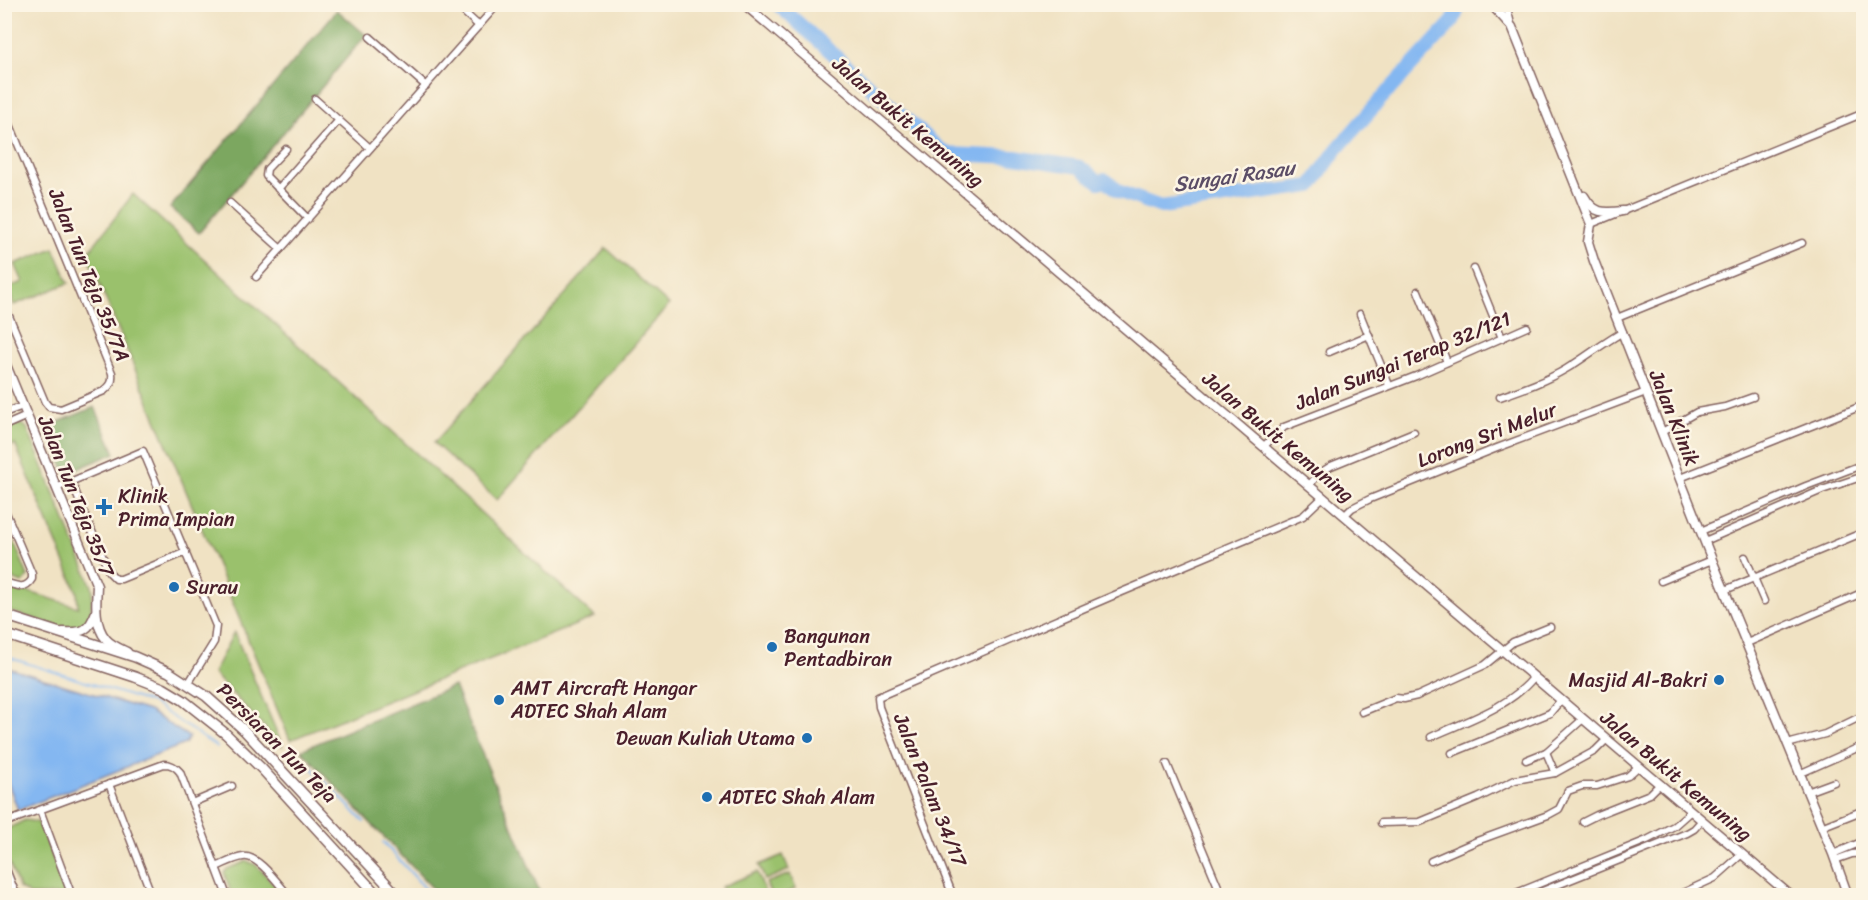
<svg xmlns="http://www.w3.org/2000/svg" width="1868" height="900" font-family="Sriracha,sans-serif">
	<style>
		.green { fill: #9ac16c; stroke: #72704c; stroke-width: 1.5 }
		.forest { fill: #7ba760; stroke: #626346; stroke-width: 1.5 }
		.water { fill: #84b7f1; stroke: #676b8e; stroke-width: 1.5 }
		.lines { fill: none; stroke-linecap: round; stroke-linejoin: round }
		.stream { stroke: #84b7f1; stroke-width: 2 }
		.river { stroke: #84b7f1; stroke-width: 14 }
		.street-casing { stroke: #846360; stroke-width: 9 }
		.secondary-casing { stroke: #846360; stroke-width: 11 }
		.primary-casing { stroke: #846360; stroke-width: 12 }
		.street { stroke: #fff; stroke-width: 6 }
		.secondary { stroke: #fff; stroke-width: 8 }
		.primary { stroke: #fff; stroke-width: 9 }
		.poi-dot { fill: #1f6fb2; stroke: #fcf5e5; stroke-width: 2 }
		.labels { text-anchor: middle; dominant-baseline: central; stroke-width: 5; stroke-linejoin: round; paint-order: stroke }
		.street-label { font-size: 20px; fill: #4a1f2b; stroke: #fcf5e5 }
		.poi-label { font-size: 20px; fill: #4a1f2b; stroke: #fcf5e5; text-anchor: start }
		.water-label { font-size: 21px; font-style: italic; fill: #5b4d66; stroke: #fcf5e5 }
	</style>
	<rect width="100%" height="100%" fill="#fcf5e5"/>
	<filter id="ink" filterUnits="userSpaceOnUse"><feTurbulence type="fractalNoise" baseFrequency=".0167" numOctaves="2"/><feDisplacementMap in="SourceGraphic" scale="12" xChannelSelector="R" yChannelSelector="G"/><feConvolveMatrix kernelMatrix="1 2 1 2 8 2 1 2 1" color-interpolation-filters="sRGB"/></filter>
	<filter id="wash" filterUnits="userSpaceOnUse"><feTurbulence type="fractalNoise" baseFrequency=".008" numOctaves="4" result="noise"/><feDisplacementMap in="SourceGraphic" scale="24" xChannelSelector="R" yChannelSelector="G"/><feGaussianBlur stdDeviation="1.35" result="paint"/><feColorMatrix in="noise" values="0 0 0 0 0 0 0 0 0 0 0 0 0 0 0 0 0 1.4 0 .05"/><feComposite in="paint" operator="in"/></filter>
	<g filter="url(#wash)">
		<rect width="100%" height="100%" fill="#f0e2c3"/>
		<g class="green">
			<polygon points="133,194 595,617 290,740 87,254"/>
			<polygon points="54,248 69,283 14,305 7,288 23,282 15,264"/>
			<polygon points="606,248 669,305 497,500 434,443"/>
			<polygon points="18,424 23,425 27,428 93,589 90,619 84,627 71,630 5,610 4,587 22,592 26,591 78,607 77,592 15,444 5,449 5,429"/>
			<polygon points="9,536 12,537 28,576 25,581 22,583 5,576 5,539"/>
			<polygon points="234,632 283,747 213,673"/>
			<polygon points="25,820 37,822 41,827 67,895 30,895 19,888 5,853 5,830"/>
			<polygon points="783,855 789,870 765,880 759,865"/>
			<polygon points="247,861 256,865 284,895 232,895 224,873 227,869"/>
			<polygon points="757,872 766,895 725,895 721,887"/>
			<polygon points="790,874 796,889 780,895 771,895 766,883"/>
		</g>
		<g class="forest">
			<polygon points="337,10 366,35 199,233 170,208"/>
			<polygon points="95,407 115,453 66,474 46,427"/>
			<polygon points="454,686 541,895 439,895 301,750"/>
		</g>
		<polygon class="water" points="5,667 149,711 189,737 185,744 18,810 5,775"/>
		<g class="lines">
			<g class="stream">
				<polyline points="4,656 152,703 217,747"/>
				<polyline points="290,756 298,757 305,761 364,822"/>
				<polyline points="383,842 432,896"/>
			</g>
			<polyline class="river" points="777,4 942,151 949,154 1015,157 1080,167 1099,182 1104,180 1107,181 1120,192 1161,207 1311,186 1337,149 1381,99 1453,21 1460,4"/>
		</g>
	</g>
	<g filter="url(#ink)">
		<g class="lines">
			<g class="street-casing">
				<g id="street">
					<polyline points="455,4 479,26"/>
					<polyline points="1506,4 1511,24"/>
					<polyline points="370,37 426,86"/>
					<polyline points="315,99 370,148"/>
					<path d="M4 110 112 373C113 382 111 385 104 391L61 409 49 407 45 402 4 304"/>
					<polyline points="286,149 267,169 266,176 308,219"/>
					<polyline points="278,189 339,120"/>
					<polyline points="230,203 281,249"/>
					<polyline points="1591,224 1864,113"/>
					<polyline points="1474,269 1502,338"/>
					<polyline points="256,277 498,4"/>
					<polyline points="1418,291 1447,362"/>
					<polyline points="1360,314 1389,385"/>
					<polyline points="1617,318 1802,243"/>
					<polyline points="1329,352 1369,335"/>
					<path d="M1500 397C1523 389 1546 381 1566 369 1586 357 1603 343 1623 332"/>
					<polyline points="4,413 23,406"/>
					<polyline points="4,426 27,416"/>
					<polyline points="1662,432 1697,412 1725,407 1753,397"/>
					<polyline points="1263,447 1284,427 1416,376 1527,327"/>
					<polyline points="1680,478 1864,405"/>
					<polyline points="71,481 109,572 116,579 121,579 186,552"/>
					<polyline points="1309,485 1320,473 1331,466 1414,432"/>
					<polyline points="56,488 143,451 216,626 214,642 188,684"/>
					<path d="M4 508 32 574V579C25 591 15 585 4 582"/>
					<polyline points="1344,516 1352,508 1370,499 1497,448 1646,392"/>
					<polyline points="1701,531 1806,486 1864,464"/>
					<polyline points="1705,541 1822,490 1864,476"/>
					<polyline points="1745,557 1764,601"/>
					<polyline points="1661,581 1712,560"/>
					<polyline points="1725,590 1864,532"/>
					<polyline points="1747,643 1864,592"/>
					<polyline points="1362,712 1396,698 1404,699 1417,696 1485,665 1513,642 1550,627"/>
					<path d="M1431 737C1466 721 1509 708 1534 677"/>
					<polyline points="1787,744 1825,734 1864,715"/>
					<polyline points="1546,752 1555,773"/>
					<polyline points="1452,753 1550,713 1561,700"/>
					<polyline points="1526,760 1546,752 1583,719"/>
					<polyline points="1167,764 1222,896"/>
					<polyline points="1799,774 1864,745"/>
					<polyline points="109,784 152,896"/>
					<polyline points="1807,792 1834,782"/>
					<polyline points="192,803 232,786"/>
					<polyline points="40,810 72,896"/>
					<polyline points="1583,822 1597,815 1650,794 1660,784"/>
					<path d="M4 823 164 764C171 764 175 766 180 772L227 896"/>
					<polyline points="1381,823 1420,822 1478,798 1515,780 1555,773 1595,751 1607,739"/>
					<polyline points="1821,827 1864,810"/>
					<polyline points="1833,854 1864,841"/>
					<polyline points="1835,860 1852,854 1864,853"/>
					<polyline points="1431,861 1477,841 1548,815 1559,809 1568,791 1582,786 1597,786 1628,776 1639,766"/>
					<polyline points="4,864 15,892 22,896"/>
					<path d="M216 867C224 864 234 858 243 857 258 854 279 885 289 896"/>
					<polyline points="953,896 879,707 878,697 1110,597 1303,516 1323,497"/>
					<polyline points="1509,896 1647,840 1674,826 1691,811"/>
					<polyline points="1530,896 1687,833 1694,829 1702,820"/>
					<polyline points="1676,896 1715,878 1742,854"/>
				</g>
			</g>
			<g class="secondary-casing">
				<g id="secondary">
					<polyline points="744,4 1791,896"/>
					<polyline points="1491,4 1512,27 1591,224 1588,242 1594,261 1712,560 1833,854 1848,896"/>
					<path d="M1584 196C1594 214 1603 213 1623 211"/>
					<path d="M4 360 97 586C96 602 94 626 106 639 111 645 121 649 127 652"/>
					<path d="M63 632C83 633 89 631 96 612"/>
				</g>
			</g>
			<g class="primary-casing">
				<g id="primary">
					<polyline points="4,615 135,657 169,672 206,696 244,730 398,896"/>
					<polyline points="4,634 135,677 163,688 183,700 226,734 262,769 378,896"/>
				</g>
			</g>
			<use href="#street" class="street"/>
			<use href="#secondary" class="secondary"/>
			<use href="#primary" class="primary"/>
		</g>
	</g>
	<g class="poi-dot">
		<path d="M101 498h6v6h6v6h-6v6h-6v-6h-6v-6h6z"/>
		<circle cx="174" cy="587" r="6"/>
		<circle cx="772" cy="647" r="6"/>
		<circle cx="1719" cy="680" r="6"/>
		<circle cx="499" cy="700" r="6"/>
		<circle cx="807" cy="738" r="6"/>
		<circle cx="707" cy="797" r="6"/>
	</g>
	<g class="labels">
		<g class="street-label">
			<text transform="translate(908 122) rotate(40)">Jalan Bukit Kemuning</text>
			<text transform="translate(89 275) rotate(68)">Jalan Tun Teja 35/7A</text>
			<text transform="translate(1403 361) rotate(-22)">Jalan Sungai Terap 32/121</text>
			<text transform="translate(1674 418) rotate(68)">Jalan Klinik</text>
			<text transform="translate(1487 435) rotate(-21)">Lorong Sri Melur</text>
			<text transform="translate(1278 437) rotate(40)">Jalan Bukit Kemuning</text>
			<text transform="translate(76 496) rotate(68)">Jalan Tun Teja 35/7</text>
			<text transform="translate(277 743) rotate(45)">Persiaran Tun Teja</text>
			<text transform="translate(1676 776) rotate(40)">Jalan Bukit Kemuning</text>
			<text transform="translate(930 790) rotate(68)">Jalan Palam 34/17</text>
		</g>
		<g class="poi-label">
			<text x="118" y="496">Klinik<tspan x="118" dy="23">Prima Impian</tspan></text>
			<text x="186" y="587">Surau</text>
			<text x="784" y="636">Bangunan<tspan x="784" dy="23">Pentadbiran</tspan></text>
			<text x="1707" y="680" text-anchor="end">Masjid Al-Bakri</text>
			<text x="511" y="688">AMT Aircraft Hangar<tspan x="511" dy="23">ADTEC Shah Alam</tspan></text>
			<text x="795" y="738" text-anchor="end">Dewan Kuliah Utama</text>
			<text x="719" y="797">ADTEC Shah Alam</text>
		</g>
		<g class="water-label">
			<text transform="translate(1234 176) rotate(-8)">Sungai Rasau</text>
		</g>
	</g>
	<rect width="1868" height="900" fill="none" stroke="#fcf5e5" stroke-width="24"/>
</svg>
